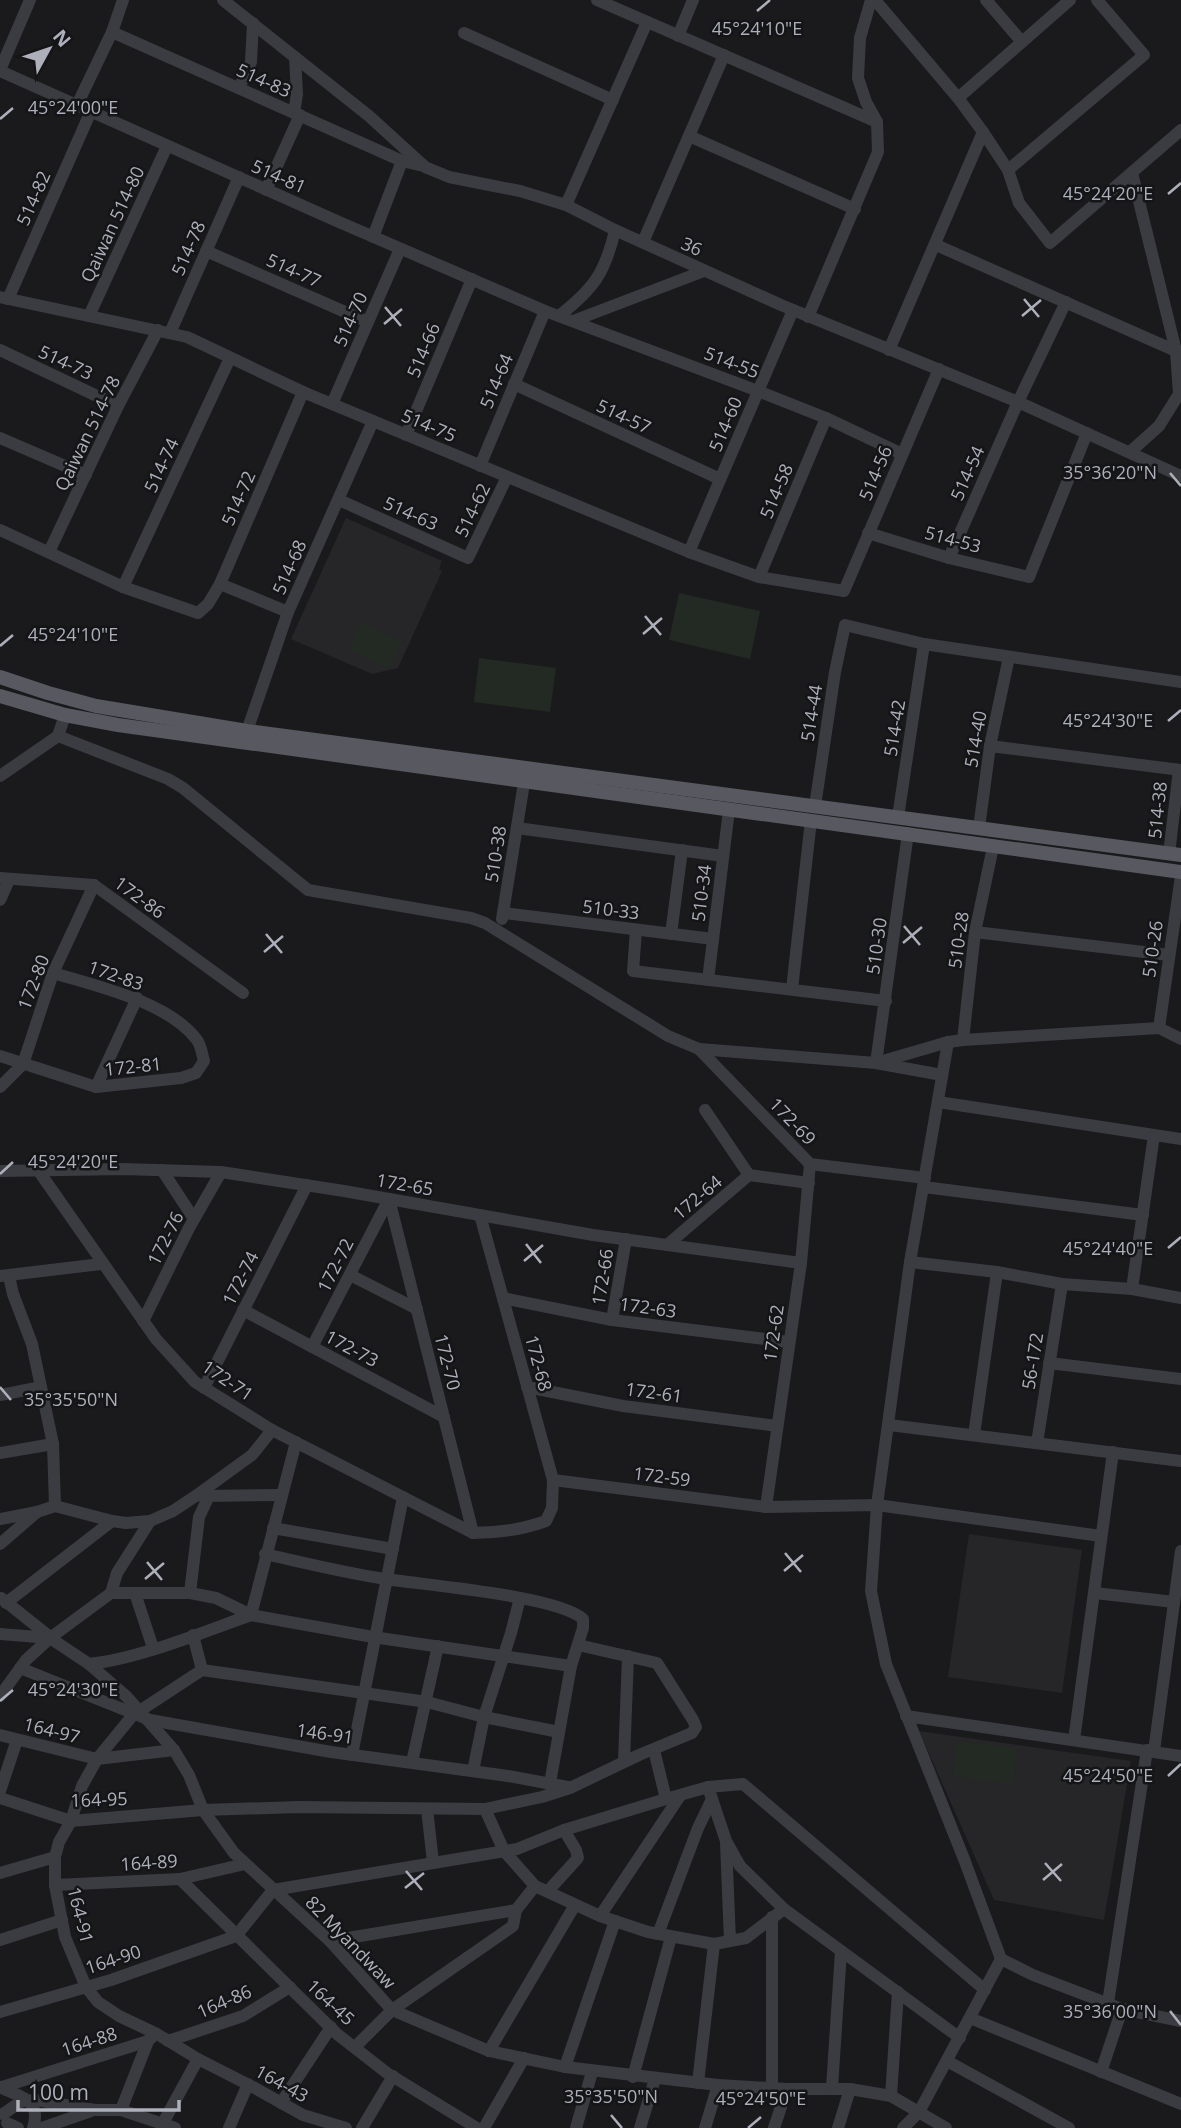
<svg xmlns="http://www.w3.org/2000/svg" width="1181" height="2128" font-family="'Open Sans',sans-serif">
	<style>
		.built { fill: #262629 }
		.green { fill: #222a23 }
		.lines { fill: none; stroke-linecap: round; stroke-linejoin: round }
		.minor { stroke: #3b3c41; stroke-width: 12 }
		.major { stroke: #575860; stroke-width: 14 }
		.ticks { fill: none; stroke: #adb0bb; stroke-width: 2.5 }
		.labels { text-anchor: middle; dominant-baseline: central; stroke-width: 5; stroke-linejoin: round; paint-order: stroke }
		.street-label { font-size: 18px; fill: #adb0bb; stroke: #151517 }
		.ticks-label { font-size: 18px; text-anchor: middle; fill: #adb0bb; stroke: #151517; stroke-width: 5; stroke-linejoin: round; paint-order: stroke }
	</style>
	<rect width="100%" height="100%" fill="#1a1a1c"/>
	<g class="built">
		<polygon points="346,518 442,561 439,569 442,571 398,668 372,674 291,639"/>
		<polygon points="969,1534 1082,1550 1062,1693 948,1677"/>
		<polygon points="919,1731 1131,1761 1104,1920 994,1900"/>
	</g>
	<g class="green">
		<polygon points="679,593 760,611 750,659 669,640"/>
		<polygon points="361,623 402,641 389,668 348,650"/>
		<polygon points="479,658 556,668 550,712 474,702"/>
		<polygon points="957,1741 1017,1748 1013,1784 953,1777"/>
	</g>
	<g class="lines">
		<g class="minor">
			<polyline points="223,0 369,116 425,167 449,177 520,191 566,205 615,230 781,305 1018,402 1181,476"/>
			<polyline points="597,0 877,122"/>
			<polyline points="875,0 958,98 983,132 1008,170 1019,203 1050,243 1181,130"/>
			<polyline points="986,0 1022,42"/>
			<polyline points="112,32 402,161 419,165"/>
			<polyline points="464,33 613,100"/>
			<polyline points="678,36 693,0"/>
			<polyline points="0,70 30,0"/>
			<polyline points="0,71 339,222 545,311 758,391 826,418 902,454"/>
			<polyline points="239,88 251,62 253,23"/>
			<polyline points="958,98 1070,0"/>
			<polyline points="77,105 112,32 123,0"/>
			<polyline points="294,113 297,94 295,57"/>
			<polyline points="689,136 855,209"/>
			<polyline points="1008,170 1144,55 1097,0"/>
			<polyline points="266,190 300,115"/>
			<polyline points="566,205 647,22"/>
			<polyline points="373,237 402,161"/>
			<polyline points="643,242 724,55"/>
			<polyline points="936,245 1176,351"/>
			<polyline points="206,251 368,322"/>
			<polyline points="0,297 187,337 303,392 689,552 759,577 844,591 939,369"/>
			<polyline points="8,299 91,111"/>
			<polyline points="89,316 167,146"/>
			<path d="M559 316C593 289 605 274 615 230"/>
			<polyline points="808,317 878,152 877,122 866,102 858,78 860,38 871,0"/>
			<polyline points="573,321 704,271"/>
			<polyline points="170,333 239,177"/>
			<polyline points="0,350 118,406"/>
			<polyline points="889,350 983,132"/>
			<polyline points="514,384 720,479"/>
			<polyline points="332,404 400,249"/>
			<polyline points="406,435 472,279"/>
			<polyline points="0,438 86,475"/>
			<polyline points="1130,452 1159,426 1179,394 1176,351 1132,173"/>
			<polyline points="480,466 545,311"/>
			<polyline points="339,500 468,558 507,477"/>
			<polyline points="0,530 123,587 198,613 208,604 220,584 303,392"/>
			<polyline points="868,533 949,558 1029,577 1087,433"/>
			<polyline points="49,552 118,406 158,330"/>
			<polyline points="689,552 793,310"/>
			<polyline points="949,558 1018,402 1066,302"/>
			<polyline points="759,577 826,418"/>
			<polyline points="220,584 288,612"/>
			<polyline points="123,587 230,358"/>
			<polyline points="247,731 288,612 373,421"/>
			<polyline points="58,736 168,779 183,788 308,890 471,918 485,923 668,1036 699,1049 876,1063 948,1042 963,1040 1159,1028 1181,1039"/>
			<polyline points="990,746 1181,770"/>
			<polyline points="0,776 58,736 65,715"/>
			<polyline points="815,806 835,672 845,625 924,644 1181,682"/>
			<polyline points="898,817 924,644"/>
			<polyline points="517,828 723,856"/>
			<polyline points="979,828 990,746 1009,657"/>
			<polyline points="908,833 876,1063 942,1075"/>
			<polyline points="1169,854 1179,770"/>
			<polyline points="0,878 94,885 243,993"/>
			<polyline points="0,900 9,880"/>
			<polyline points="504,913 713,939"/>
			<polyline points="502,919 524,783"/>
			<polyline points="636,930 633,971 886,1001"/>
			<polyline points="975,932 1169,955"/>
			<polyline points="671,934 682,850"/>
			<polyline points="708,980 729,810"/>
			<polyline points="792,989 811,820"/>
			<polyline points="1159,1028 1181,876"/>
			<polyline points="963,1040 975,932 993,847"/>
			<polyline points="948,1042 910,1262 877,1505 871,1591 886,1664 964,1859 1001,1959 1033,1975 1122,2009 1181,2021"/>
			<polyline points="699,1049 810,1164 925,1178"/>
			<path d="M0 1056 96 1087 181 1078 196 1073 204 1061C202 1054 201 1045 197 1040 169 1002 96 986 53 973"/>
			<polyline points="0,1087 23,1064 53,973 94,885"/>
			<polyline points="96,1087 137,998"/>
			<polyline points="938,1102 1181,1139"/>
			<polyline points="705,1110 749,1175 809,1183"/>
			<path d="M38 1170 156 1339 195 1382 272 1430 473 1533C500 1533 521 1530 546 1521L552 1508 553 1480 480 1215"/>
			<polyline points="162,1170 194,1219"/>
			<polyline points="0,1171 123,1169 221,1172 344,1191 593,1235 801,1263"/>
			<polyline points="924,1187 1143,1215"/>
			<polyline points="389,1199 473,1533"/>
			<polyline points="667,1245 749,1175"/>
			<polyline points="910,1262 997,1272 1062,1284 1132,1289 1181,1298"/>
			<polyline points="350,1275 417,1309"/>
			<polyline points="0,1276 101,1264"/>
			<polyline points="9,1276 13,1294 32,1344 53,1444 55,1506"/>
			<polyline points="1132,1289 1154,1135"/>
			<polyline points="503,1298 612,1320 789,1342"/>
			<polyline points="243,1310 444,1417"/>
			<polyline points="612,1320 626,1239"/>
			<polyline points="143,1321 189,1228 221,1172"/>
			<polyline points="312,1347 389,1199"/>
			<polyline points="1049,1363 1181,1379"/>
			<polyline points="527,1387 623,1406 777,1426"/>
			<polyline points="204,1388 307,1185"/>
			<polyline points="0,1395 41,1387"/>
			<polyline points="889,1425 1181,1461"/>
			<polyline points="974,1435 997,1272"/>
			<polyline points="1037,1443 1062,1284"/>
			<polyline points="0,1453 53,1444"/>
			<polyline points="553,1480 766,1507 877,1505 1101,1536"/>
			<polyline points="201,1496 281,1495"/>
			<polyline points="766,1507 801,1263 810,1164"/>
			<polyline points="0,1519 37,1512 55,1506 112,1521 126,1523 150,1521 173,1511 197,1495 252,1455 272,1430"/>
			<polyline points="273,1528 393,1549"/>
			<polyline points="0,1544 37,1512"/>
			<path d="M265 1554C305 1563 345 1573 386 1579 425 1585 559 1596 583 1619V1628L571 1666 550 1783"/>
			<polyline points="111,1593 190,1593 216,1598 251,1615 373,1637 571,1666"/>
			<polyline points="135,1593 153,1648"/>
			<polyline points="190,1593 199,1517 209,1496"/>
			<polyline points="1095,1593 1174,1602"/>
			<polyline points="1,1598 50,1637"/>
			<polyline points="6,1603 112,1521"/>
			<polyline points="251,1615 296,1442"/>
			<polyline points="0,1634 50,1638 89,1664 126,1696 174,1750 189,1775 203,1810 234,1853 330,1941 392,2010 489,2051 565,2067 718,2085 787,2089 850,2089 891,2096 946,2128"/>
			<polyline points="193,1635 202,1670"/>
			<path d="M89 1664C139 1659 203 1632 251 1615"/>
			<polyline points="20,1668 150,1720 331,1752 508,1776 568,1787"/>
			<polyline points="0,1696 26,1660 50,1638 111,1593 117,1573 150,1521"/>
			<polyline points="141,1710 202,1670 427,1702 484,1717 559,1732"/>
			<polyline points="133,1715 97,1759 82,1786 71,1821 59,1842 55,1857 55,1885 65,1937 86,1987 98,2002 119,2016 157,2034 198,2059 253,2087 303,2115 346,2128"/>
			<polyline points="906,1716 1181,1756"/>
			<polyline points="0,1735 97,1759 174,1750"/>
			<polyline points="1074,1740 1113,1452"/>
			<polyline points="654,1750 666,1799"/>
			<polyline points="1154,1751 1181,1551"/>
			<polyline points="352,1755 403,1497"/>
			<polyline points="624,1761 628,1656"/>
			<polyline points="412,1762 438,1646"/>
			<polyline points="473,1771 484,1717 511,1633 520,1598"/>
			<polyline points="708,1787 726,1841 740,1866 784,1909 960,2038"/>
			<polyline points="0,1791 17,1740"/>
			<polyline points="0,1798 71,1821 203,1810 299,1807 485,1809 542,1797 570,1788 639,1755 692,1733 696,1727 693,1720 657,1663 578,1645"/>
			<polyline points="427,1809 433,1862"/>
			<polyline points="485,1809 504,1851 535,1886 600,1916 648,1932 714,1944 746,1938 784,1909"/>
			<polyline points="726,1843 730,1941"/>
			<polyline points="0,1873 55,1857"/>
			<polyline points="180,1879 337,2034 387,2073 477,2128"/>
			<polyline points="55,1885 180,1879 245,1864"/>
			<polyline points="548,1891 578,1858 576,1850 564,1830"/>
			<polyline points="600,1916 680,1796"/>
			<polyline points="658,1934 698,1828 712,1799"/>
			<polyline points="0,1940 62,1920"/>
			<polyline points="330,1941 516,1910 535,1886"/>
			<polyline points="1108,2003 1147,1750"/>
			<polyline points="0,2012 111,1980 236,1936 273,1890 517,1849 564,1830 666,1799 708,1787 743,1784 985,1990"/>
			<polyline points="970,2018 1181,2104"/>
			<polyline points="168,2041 243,2016 290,1987"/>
			<polyline points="355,2047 392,2010 513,1926 516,1910"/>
			<polyline points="489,2051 575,1905"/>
			<polyline points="947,2061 1069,2128"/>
			<polyline points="565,2067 615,1921"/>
			<polyline points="1101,2072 1122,2009"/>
			<polyline points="633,2077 671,1937"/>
			<polyline points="698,2083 714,1944"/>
			<path d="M0 2087C20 2097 42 2099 33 2128"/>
			<polyline points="2,2087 148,2041"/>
			<polyline points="772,2088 772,1917"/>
			<polyline points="832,2088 841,1951"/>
			<polyline points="891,2096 898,1992"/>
			<polyline points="281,2103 331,2027"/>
			<polyline points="121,2110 148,2041 152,2037"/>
			<polyline points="3,2114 22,2101 36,2100 95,2110 121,2110 175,2128"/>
			<polyline points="7,2123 18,2128"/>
			<polyline points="163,2123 198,2059"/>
			<polyline points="42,2128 91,2111"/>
			<polyline points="229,2128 248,2084"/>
			<polyline points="362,2128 393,2076"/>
			<polyline points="484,2128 524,2058"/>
			<polyline points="576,2128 592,2072"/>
			<polyline points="640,2128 655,2079"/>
			<polyline points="705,2128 718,2085"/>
			<polyline points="774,2128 787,2089"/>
			<polyline points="838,2128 850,2089"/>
			<polyline points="903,2128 919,2112 1001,1959"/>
		</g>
		<g class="major">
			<polyline points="0,677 48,693 96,706 247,731 1181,855"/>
			<polyline points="0,696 65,715 118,725 1181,872"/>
		</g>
	</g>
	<path class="ticks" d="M757 11 770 0M0 119 13 108M1168 194 1181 183M1024 299 1039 317M385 307 401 326M1022 316 1041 300M384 324 402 309M1170 473 1181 486M645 616 661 635M643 634 662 618M0 646 13 635M1168 721 1181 710M904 926 920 945M266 934 282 953M903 943 922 927M264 952 283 936M0 1174 13 1162M526 1244 541 1263M1168 1248 1181 1237M524 1261 543 1245M0 1387 11 1400M785 1553 801 1572M147 1562 162 1580M784 1571 803 1555M145 1579 164 1563M0 1701 13 1690M1168 1776 1181 1764M1045 1863 1061 1881M406 1871 422 1890M1043 1880 1062 1864M405 1888 424 1873M1170 2011 1181 2025M611 2115 622 2128M748 2128 761 2117"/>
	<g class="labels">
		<g class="street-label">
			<text transform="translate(264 80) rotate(24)">514-83</text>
			<text transform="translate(279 176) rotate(24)">514-81</text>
			<text transform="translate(33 198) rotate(-66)">514-82</text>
			<text transform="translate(112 224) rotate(-65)">Qaiwan 514-80</text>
			<text transform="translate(692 246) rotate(25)">36</text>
			<text transform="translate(188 248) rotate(-66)">514-78</text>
			<text transform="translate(294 270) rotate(24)">514-77</text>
			<text transform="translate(350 319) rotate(-66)">514-70</text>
			<text transform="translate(423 350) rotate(-67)">514-66</text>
			<text transform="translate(66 362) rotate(25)">514-73</text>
			<text transform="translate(732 362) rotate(21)">514-55</text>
			<text transform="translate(496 381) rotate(-67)">514-64</text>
			<text transform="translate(624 416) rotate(25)">514-57</text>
			<text transform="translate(725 424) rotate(-67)">514-60</text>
			<text transform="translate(429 425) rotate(23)">514-75</text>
			<text transform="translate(87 433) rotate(-64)">Qaiwan 514-78</text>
			<text transform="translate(161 465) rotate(-65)">514-74</text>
			<text transform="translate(875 473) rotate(-67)">514-56</text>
			<text transform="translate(967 473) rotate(-66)">514-54</text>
			<text transform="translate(776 491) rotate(-67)">514-58</text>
			<text transform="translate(238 498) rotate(-66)">514-72</text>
			<text transform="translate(472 510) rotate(-64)">514-62</text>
			<text transform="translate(411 513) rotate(24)">514-63</text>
			<text transform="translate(953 539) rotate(15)">514-53</text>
			<text transform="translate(289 567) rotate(-66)">514-68</text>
			<text transform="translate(811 713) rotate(-81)">514-44</text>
			<text transform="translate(894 728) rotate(-81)">514-42</text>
			<text transform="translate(975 739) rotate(-80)">514-40</text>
			<text transform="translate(1157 810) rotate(-84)">514-38</text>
			<text transform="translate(495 854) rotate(-81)">510-38</text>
			<text transform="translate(701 893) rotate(-83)">510-34</text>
			<text transform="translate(140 897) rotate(36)">172-86</text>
			<text transform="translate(611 909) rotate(7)">510-33</text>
			<text transform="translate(958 940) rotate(-82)">510-28</text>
			<text transform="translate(876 946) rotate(-82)">510-30</text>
			<text transform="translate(1152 949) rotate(-82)">510-26</text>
			<text transform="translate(116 975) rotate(19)">172-83</text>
			<text transform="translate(33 982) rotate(-69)">172-80</text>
			<text transform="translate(133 1066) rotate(-6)">172-81</text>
			<text transform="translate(793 1121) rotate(46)">172-69</text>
			<text transform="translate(405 1184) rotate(10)">172-65</text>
			<text transform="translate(697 1197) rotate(-40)">172-64</text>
			<text transform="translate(165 1238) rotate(-63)">172-76</text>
			<text transform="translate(335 1265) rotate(-63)">172-72</text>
			<text transform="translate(602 1277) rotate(-81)">172-66</text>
			<text transform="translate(240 1278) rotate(-63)">172-74</text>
			<text transform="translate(648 1307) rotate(8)">172-63</text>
			<text transform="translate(773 1333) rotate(-82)">172-62</text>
			<text transform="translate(352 1348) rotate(28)">172-73</text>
			<text transform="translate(1032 1361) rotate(-81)">56-172</text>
			<text transform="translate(448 1362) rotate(76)">172-70</text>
			<text transform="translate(539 1363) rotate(75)">172-68</text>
			<text transform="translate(228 1380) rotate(34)">172-71</text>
			<text transform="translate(654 1392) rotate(8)">172-61</text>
			<text transform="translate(662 1476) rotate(7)">172-59</text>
			<text transform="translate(52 1730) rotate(14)">164-97</text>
			<text transform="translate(325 1733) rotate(8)">146-91</text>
			<text transform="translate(99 1799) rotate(-2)">164-95</text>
			<text transform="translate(149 1862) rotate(-4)">164-89</text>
			<text transform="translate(81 1915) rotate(76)">164-91</text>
			<text transform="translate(351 1942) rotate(46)">82 Myandwaw</text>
			<text transform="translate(113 1959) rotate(-18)">164-90</text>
			<text transform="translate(224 2001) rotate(-23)">164-86</text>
			<text transform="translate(331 2002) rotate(43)">164-45</text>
			<text transform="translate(89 2041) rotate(-18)">164-88</text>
			<text transform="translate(282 2083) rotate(29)">164-43</text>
		</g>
	</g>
	<g class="ticks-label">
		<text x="757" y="35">45°24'10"E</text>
		<text x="73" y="114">45°24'00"E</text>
		<text x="1108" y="200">45°24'20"E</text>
		<text x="1110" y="479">35°36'20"N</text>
		<text x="73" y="641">45°24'10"E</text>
		<text x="1108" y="727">45°24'30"E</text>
		<text x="73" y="1168">45°24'20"E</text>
		<text x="1108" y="1255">45°24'40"E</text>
		<text x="71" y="1406">35°35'50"N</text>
		<text x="73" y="1696">45°24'30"E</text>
		<text x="1108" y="1782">45°24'50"E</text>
		<text x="1110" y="2018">35°36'00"N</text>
		<text x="611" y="2103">35°35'50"N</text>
		<text x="761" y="2105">45°24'50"E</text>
	</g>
	<g transform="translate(49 49) rotate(50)" stroke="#151517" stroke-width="5" paint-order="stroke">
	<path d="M0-5L12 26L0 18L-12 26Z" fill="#adb0bb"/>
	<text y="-10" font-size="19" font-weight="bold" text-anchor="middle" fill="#adb0bb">N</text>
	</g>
	<path d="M18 2100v10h161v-10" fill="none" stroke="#adb0bb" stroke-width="3.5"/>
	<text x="28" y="2100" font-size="21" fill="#adb0bb" stroke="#151517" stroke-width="5" paint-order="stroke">100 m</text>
</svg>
